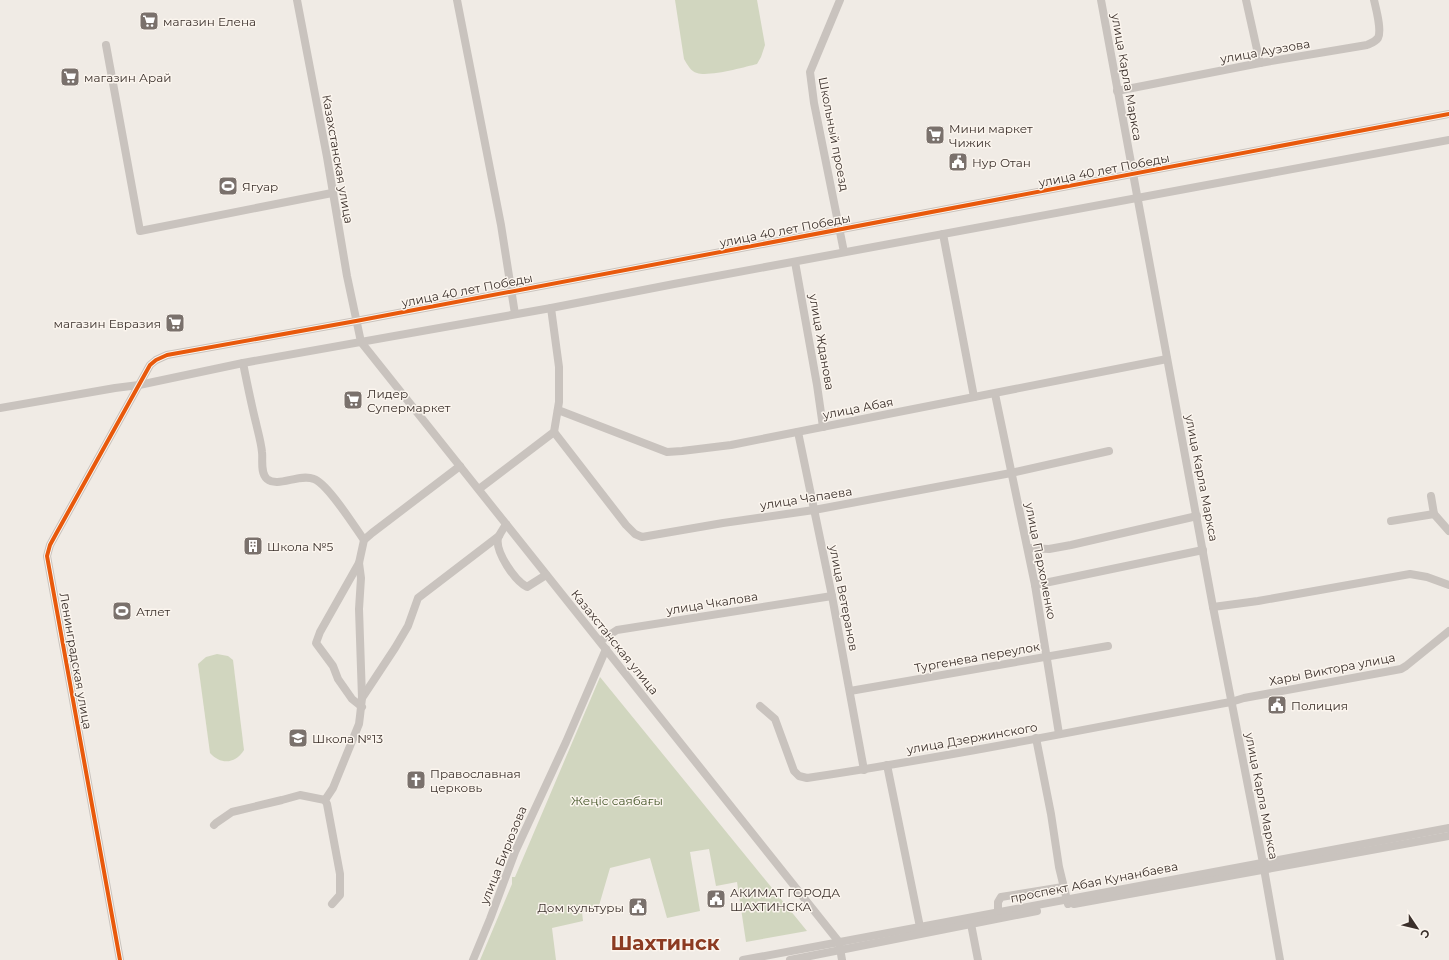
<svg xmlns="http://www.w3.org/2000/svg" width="1449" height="960" font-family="Montserrat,sans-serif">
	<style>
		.green { fill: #d1d6bf }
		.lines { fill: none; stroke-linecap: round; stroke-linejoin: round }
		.minor { stroke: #c9c3be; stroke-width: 8 }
		.cycleway-casing { stroke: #fbf5ee; stroke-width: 6 }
		.cycleway { stroke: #e8590c; stroke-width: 4 }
		.labels { text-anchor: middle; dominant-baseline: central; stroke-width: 3; stroke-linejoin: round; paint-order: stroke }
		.poi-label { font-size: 12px; fill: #3b302b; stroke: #fbf5ee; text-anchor: start }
		.street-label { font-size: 12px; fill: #3b302b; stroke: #fbf5ee }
		.park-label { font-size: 12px; fill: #4a5a2e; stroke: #fbf5ee }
		.town-label { font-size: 20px; font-weight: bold; fill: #8c3b22; stroke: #fbf5ee }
	</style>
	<rect width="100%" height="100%" fill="#f0ebe5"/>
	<g class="green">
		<path d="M675 0H757L765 45 761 57 757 64C745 67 709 77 697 73 691 72 687 64 684 59Z"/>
		<path d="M217 654 228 656 233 660 244 750C235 764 221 765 210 753L198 664 206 657Z"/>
		<polygon points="600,677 807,931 746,942 737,882 716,886 709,849 690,852 700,911 667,918 650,858 610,868 598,909 582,912 583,921 552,928 556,960 480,960 512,884 512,877 515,877"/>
	</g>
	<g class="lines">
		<g class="minor">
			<polyline points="297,0 327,157 347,276 361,342 839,942 842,960"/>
			<polyline points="457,0 501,225 515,314"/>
			<polyline points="840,0 810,72 814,103 844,252"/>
			<polyline points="1101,0 1213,607 1263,863 1280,960"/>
			<polyline points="1246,0 1260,63"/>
			<polyline points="106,45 140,231 332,193"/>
			<path d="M1117 91 1260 63 1367 45C1371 43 1375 42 1378 38 1382 30 1376 9 1374 0"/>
			<polyline points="943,234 974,397"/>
			<polyline points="795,262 817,385 823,427"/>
			<path d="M243 363C247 383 251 403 256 423 258 432 261 442 262 452 263 460 260 473 267 479 278 488 299 473 314 479 328 484 354 526 364 540"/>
			<polyline points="995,394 1035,585 1059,734"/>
			<polyline points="0,408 115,388 139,385 243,363 551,308 674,284 1449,140"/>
			<polyline points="558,410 667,452 682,451 731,445 1167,359"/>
			<polyline points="554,432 626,525 635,534 642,537 723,523 814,510 1011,473 1109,451"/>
			<polyline points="798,432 832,596 864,770"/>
			<polyline points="479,489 554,432 559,402 559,367 551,308"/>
			<polyline points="1431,496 1434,514 1449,531"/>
			<polyline points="1391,521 1434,514"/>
			<path d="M506 524C504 528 500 533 498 538 495 552 515 581 527 587L546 575"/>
			<polyline points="1028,548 1049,549 1071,545 1197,516"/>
			<polyline points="359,563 320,632 316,643 333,666 338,679 352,699 362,707"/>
			<polyline points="1035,585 1203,550"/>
			<polyline points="1213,607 1258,601 1410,574 1427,577 1449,585"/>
			<polyline points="600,641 617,630 832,596"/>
			<polyline points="850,691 1108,646"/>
			<polyline points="362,698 395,648 408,626 418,598 499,536"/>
			<path d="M760 706 775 719 794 771 799 776 807 778C949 757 1090 728 1231 702L1244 698 1401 669 1406 666 1449 631"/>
			<polyline points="1036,738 1051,814 1059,867 1068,904"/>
			<polyline points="887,765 920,927"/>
			<polyline points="214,825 216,823 232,812 282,800 300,795 325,800"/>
			<polyline points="332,904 340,895 340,874 327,804 325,800 333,788 359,724 360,716 362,698 359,609 361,578 359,563 364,540 372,533 460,466"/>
			<polyline points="1074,904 1449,836"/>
			<polyline points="998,912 998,902 1001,897 1063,887"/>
			<polyline points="971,924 978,960"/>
			<polyline points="120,960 47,556 50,545 56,534 150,365 156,360 167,355 356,321 1449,114"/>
			<polyline points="473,960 490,919 515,852 566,742 606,649"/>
			<polyline points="743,960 1449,828"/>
			<polyline points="790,960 1037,911"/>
		</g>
		<g class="cycleway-casing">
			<polyline id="cycleway" points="120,960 47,556 50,545 56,534 150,365 156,360 167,355 356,321 1449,114"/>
		</g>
		<use href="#cycleway" class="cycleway"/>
	</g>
	<defs>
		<g id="supermarket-square" transform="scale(1)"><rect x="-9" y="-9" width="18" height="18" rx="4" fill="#7a716c" stroke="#fbf5ee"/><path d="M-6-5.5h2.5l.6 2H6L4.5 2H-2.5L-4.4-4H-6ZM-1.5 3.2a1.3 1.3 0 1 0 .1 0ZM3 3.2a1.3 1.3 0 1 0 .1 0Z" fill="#fff"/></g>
		<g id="civic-square" transform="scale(1)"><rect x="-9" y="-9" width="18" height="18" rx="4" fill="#7a716c" stroke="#fbf5ee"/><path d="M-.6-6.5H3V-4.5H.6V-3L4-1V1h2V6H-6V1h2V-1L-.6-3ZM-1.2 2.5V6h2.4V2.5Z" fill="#fff"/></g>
		<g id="stadium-square" transform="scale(1)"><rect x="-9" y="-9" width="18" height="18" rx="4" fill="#7a716c" stroke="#fbf5ee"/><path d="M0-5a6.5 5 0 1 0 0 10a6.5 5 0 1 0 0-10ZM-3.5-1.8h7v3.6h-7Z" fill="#fff"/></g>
		<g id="building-square" transform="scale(1)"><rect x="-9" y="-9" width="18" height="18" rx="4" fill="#7a716c" stroke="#fbf5ee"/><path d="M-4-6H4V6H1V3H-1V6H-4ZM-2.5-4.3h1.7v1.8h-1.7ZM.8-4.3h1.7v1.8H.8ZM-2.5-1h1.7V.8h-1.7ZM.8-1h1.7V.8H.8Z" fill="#fff"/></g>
		<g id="school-square" transform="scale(1)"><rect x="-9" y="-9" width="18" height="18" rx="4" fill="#7a716c" stroke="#fbf5ee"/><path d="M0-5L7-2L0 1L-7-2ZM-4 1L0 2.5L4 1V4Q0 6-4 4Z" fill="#fff"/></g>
		<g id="church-square" transform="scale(1)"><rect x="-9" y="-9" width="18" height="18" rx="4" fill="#7a716c" stroke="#fbf5ee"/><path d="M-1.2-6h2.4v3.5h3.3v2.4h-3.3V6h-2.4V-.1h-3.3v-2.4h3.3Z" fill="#fff"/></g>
	</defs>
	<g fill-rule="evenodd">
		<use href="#supermarket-square" x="149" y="21"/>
		<use href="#supermarket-square" x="70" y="77"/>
		<use href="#supermarket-square" x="935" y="135"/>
		<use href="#civic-square" x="958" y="162"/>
		<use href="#stadium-square" x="228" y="186"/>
		<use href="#supermarket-square" x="175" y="323"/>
		<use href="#supermarket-square" x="353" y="400"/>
		<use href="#building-square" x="253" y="546"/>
		<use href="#stadium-square" x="122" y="611"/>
		<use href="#civic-square" x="1277" y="705"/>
		<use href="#school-square" x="298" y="738"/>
		<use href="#church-square" x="416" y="780"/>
		<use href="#civic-square" x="716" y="899"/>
		<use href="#civic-square" x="638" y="907"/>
	</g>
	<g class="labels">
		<g class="poi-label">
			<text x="163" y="21">магазин Елена</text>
			<text x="84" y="77">магазин Арай</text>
			<text x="949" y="128">Мини маркет<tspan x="949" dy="14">Чижик</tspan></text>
			<text x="972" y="162">Нур Отан</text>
			<text x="242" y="186">Ягуар</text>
			<text x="161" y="323" text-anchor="end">магазин Евразия</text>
			<text x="367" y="393">Лидер<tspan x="367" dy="14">Супермаркет</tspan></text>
			<text x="267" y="546">Школа №5</text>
			<text x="136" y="611">Атлет</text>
			<text x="1291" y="705">Полиция</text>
			<text x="312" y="738">Школа №13</text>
			<text x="430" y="773">Православная<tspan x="430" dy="14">церковь</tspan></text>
			<text x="730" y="892">АКИМАТ ГОРОДА<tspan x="730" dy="14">ШАХТИНСКА</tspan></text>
			<text x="624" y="907" text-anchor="end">Дом культуры</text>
		</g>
		<g class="street-label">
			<text transform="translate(1265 51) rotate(-10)">улица Ауэзова</text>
			<text transform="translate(1127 77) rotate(80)">улица Карла Маркса</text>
			<text transform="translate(834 134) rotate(79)">Школьный проезд</text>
			<text transform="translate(338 159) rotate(80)">Казахстанская улица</text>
			<text transform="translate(1104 170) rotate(-11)">улица 40 лет Победы</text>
			<text transform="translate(785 230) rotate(-11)">улица 40 лет Победы</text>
			<text transform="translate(467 290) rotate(-11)">улица 40 лет Победы</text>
			<text transform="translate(822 342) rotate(80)">улица Жданова</text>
			<text transform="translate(858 408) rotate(-11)">улица Абая</text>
			<text transform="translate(1202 478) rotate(79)">улица Карла Маркса</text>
			<text transform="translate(806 498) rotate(-9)">улица Чапаева</text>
			<text transform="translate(1041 561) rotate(79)">улица Пархоменко</text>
			<text transform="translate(844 598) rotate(79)">улица Ветеранов</text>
			<text transform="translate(712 603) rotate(-9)">улица Чкалова</text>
			<text transform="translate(615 642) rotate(51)">Казахстанская улица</text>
			<text transform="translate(977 657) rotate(-10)">Тургенева переулок</text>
			<text transform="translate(76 661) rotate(80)">Ленинградская улица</text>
			<text transform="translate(1332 669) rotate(-11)">Хары Виктора улица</text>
			<text transform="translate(972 738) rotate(-10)">улица Дзержинского</text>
			<text transform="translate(1262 796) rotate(79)">улица Карла Маркса</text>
			<text transform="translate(503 855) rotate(-68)">улица Бирюзова</text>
			<text transform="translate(1094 882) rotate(-11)">проспект Абая Кунанбаева</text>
		</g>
		<g class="park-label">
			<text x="617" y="800">Жеңіс саябағы</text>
		</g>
		<g class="town-label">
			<text x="665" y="943">Шахтинск</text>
		</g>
	</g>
	<g transform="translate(1417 928) rotate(125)" stroke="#fbf5ee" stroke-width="3" paint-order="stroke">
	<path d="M0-3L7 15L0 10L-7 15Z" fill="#3b302b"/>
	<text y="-6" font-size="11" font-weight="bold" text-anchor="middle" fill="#3b302b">С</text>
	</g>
</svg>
